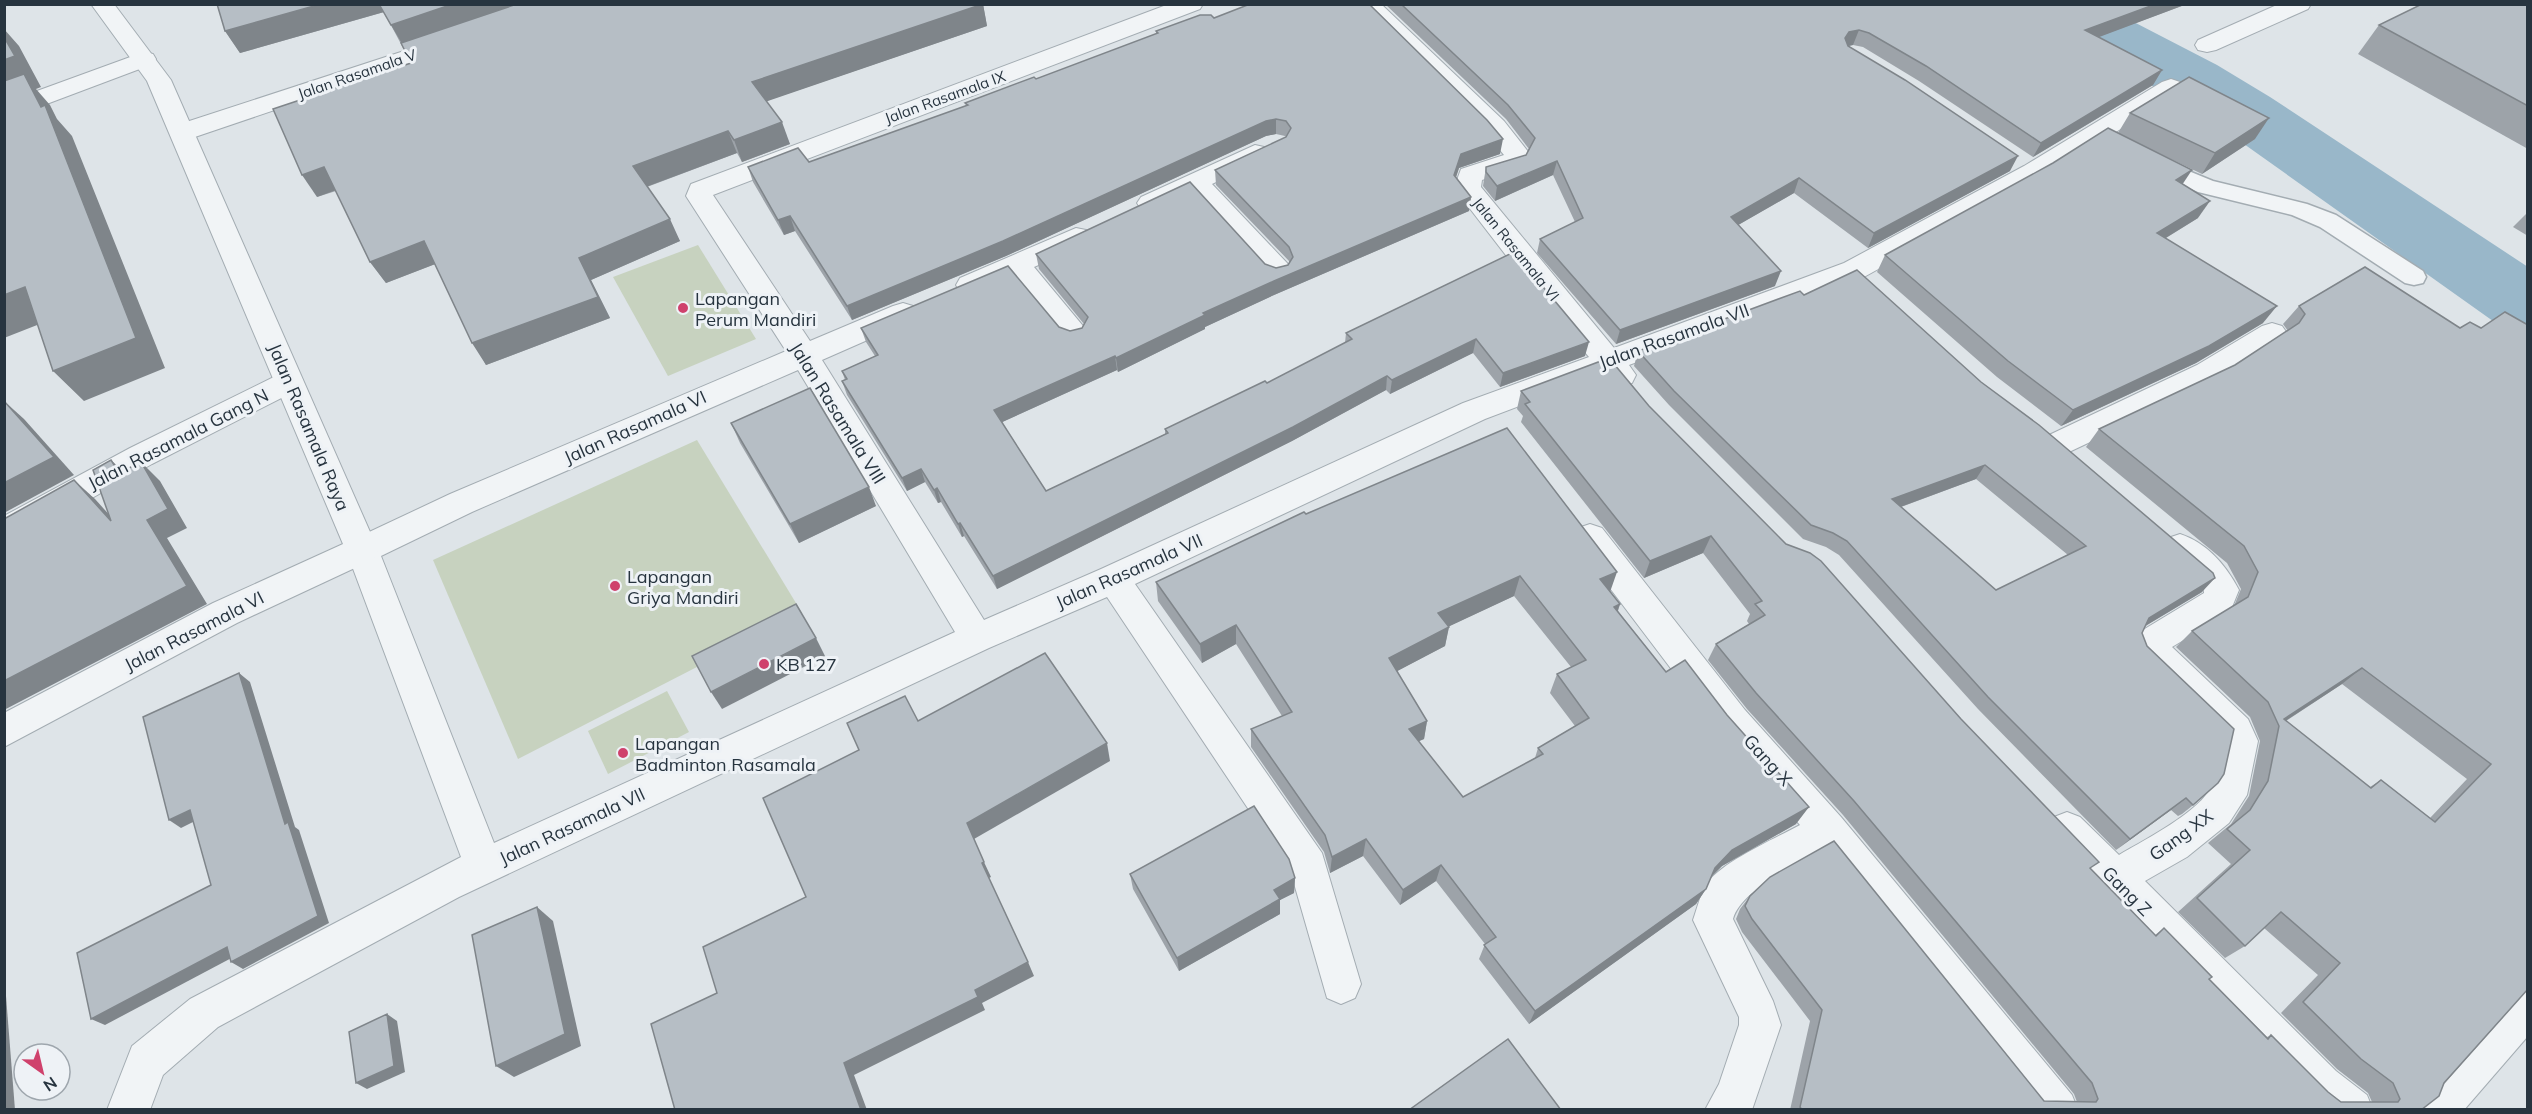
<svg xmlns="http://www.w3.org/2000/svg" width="2532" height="1114" font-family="Mulish,sans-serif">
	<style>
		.green { fill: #c7d2bf }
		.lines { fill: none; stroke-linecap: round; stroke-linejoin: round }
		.river { fill: #99b7c9; fill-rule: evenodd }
		.service-casing { stroke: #a3acb2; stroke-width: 3 }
		.minor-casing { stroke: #a3acb2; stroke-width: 2 }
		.tertiary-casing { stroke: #a3acb2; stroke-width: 2 }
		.service { fill: #f1f4f6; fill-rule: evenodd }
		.minor { fill: #f1f4f6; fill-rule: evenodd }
		.tertiary { fill: #f1f4f6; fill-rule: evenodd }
		.wall { fill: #9da3a9; fill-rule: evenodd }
		.shaded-wall { fill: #7f858a }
		.building { fill: #b6bec5; stroke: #7f858a; stroke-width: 1.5; fill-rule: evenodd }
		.poi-dot { fill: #cf416c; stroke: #eef2f6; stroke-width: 2 }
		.labels { text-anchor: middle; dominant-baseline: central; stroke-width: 6; stroke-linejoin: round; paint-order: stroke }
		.far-street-label { font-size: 15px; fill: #27343f; stroke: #eef2f6 }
		.poi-label { font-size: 18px; fill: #27343f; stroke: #eef2f6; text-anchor: start }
		.street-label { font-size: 18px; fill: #27343f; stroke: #eef2f6 }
	</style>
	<rect width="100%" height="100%" fill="#dee4e8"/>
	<g class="green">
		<polygon points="698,245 756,339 668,376 613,277"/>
		<polygon points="697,440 802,613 518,759 433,560"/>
		<polygon points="667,691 689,732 608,774 588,731"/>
	</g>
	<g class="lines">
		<polygon class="river" points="2017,4 2099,4 2217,65 2270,97 2528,267 2528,334 2500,326 2220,127 2169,95 2026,18"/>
		<g class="service-casing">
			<polygon id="service" points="2152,156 2213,181 2307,204 2336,215 2423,271 2426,277 2423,283 2414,285 2405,283 2320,227 2292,215 2198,192 2144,168 2141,163 2144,158"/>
		</g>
		<g class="minor-casing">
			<g id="minor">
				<path d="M1169 4H1203L1200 9 713 195 810 341 893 306 903 303 913 306 917 313 913 320 822 360 984 620 1101 569 1463 403 1589 357 1535 293 1454 188 1461 169 1504 155 1486 133 1356 4H1381L1504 121 1530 154 1523 167 1482 180 1481 187 1614 348 1844 263 2024 166 2162 82 2171 79 2180 82 2183 87 2180 92 2042 178 1864 277 1629 365 1636 375 1632 383C1619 387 1612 385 1604 374L1485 419 1135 584 1322 853 1361 984 1355 998 1341 1004 1327 998 1291 873 1107 597 989 648 459 897 218 1027 163 1075 150 1110H107L132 1046 190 999 461 857 346 550 350 541 450 494 786 351 686 196 691 184ZM798 370 955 632 494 843 381 556 472 512Z"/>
				<polygon points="2279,4 2311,4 2308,9 2216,50 2207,52 2198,50 2195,45 2198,40"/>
				<polygon points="450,36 458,38 462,43 458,48 192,138 183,140 174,138 170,132 174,126"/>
				<polygon points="144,52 153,54 156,59 153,64 4,120 4,103"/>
				<polygon points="1255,145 1264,147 1268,153 1264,159 1212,184 1287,263 1291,270 1287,277 1277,280 1267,277 1191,194 1159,209 1150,212 1141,209 1137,203 1141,197"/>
				<polygon points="1076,228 1086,230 1090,237 1086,244 1034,267 1083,326 1088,333 1083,340 1073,343 1063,340 1012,277 970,295 960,292 956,285 960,278"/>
				<polygon points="2272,323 2282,326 2287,333 2282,340 2219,381 2069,452 2058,456 2047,452 2042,444 2047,436 2197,365 2262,326"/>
				<polygon points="288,370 299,373 303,381 299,389 152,464 16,541 4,545 4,516 130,448"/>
				<path d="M1590 524 1602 528 1745 710 1841 817 2072 1095 2078 1110H2029L1823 852C1796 868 1742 888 1733 919L1773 1001 1781 1025 1752 1110H1705L1719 1084 1739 1025V1017L1693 920C1697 909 1700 895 1706 885 1719 863 1776 838 1800 825L1719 732 1578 546 1574 537 1578 528Z"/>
				<path d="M2180 534C2207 543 2226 565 2239 590L2230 612 2172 647 2248 719 2258 741 2247 795 2229 823 2187 857 2145 881 2336 1071 2367 1095 2373 1110H2317L2306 1101 2100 891 2054 841 2048 829 2054 817 2067 812 2080 817 2119 855C2141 842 2203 810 2211 786 2217 772 2219 755 2222 741L2136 657 2131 647 2138 633 2204 593C2205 580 2171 562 2164 547L2168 538Z"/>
				<polygon points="2528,984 2528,1036 2464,1110 2414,1110 2420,1095 2514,990"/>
			</g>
		</g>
		<g class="tertiary-casing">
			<polygon id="tertiary" points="91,4 114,4 171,80 378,550 374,559 237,623 4,747 4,713 213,603 343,544 147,81"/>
		</g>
		<use href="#service" class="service"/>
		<use href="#minor" class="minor"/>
		<use href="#tertiary" class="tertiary"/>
	</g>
	<g class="wall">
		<polygon points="217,4 983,4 987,26 766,101 790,144 742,162 737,153 647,187 680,241 591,280 610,318 486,365 435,264 386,283 370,262 336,191 317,197 411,63 384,12 240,53 225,31"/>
		<polygon points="1385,4 2187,4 2098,37 2162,70 2153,85 2033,157 1919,81 1863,47 1853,45 1848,46 2010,171 1868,248 1794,193 1738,225 1775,286 1616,344 1537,253 1540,239 1575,222 1553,175 1495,201 1483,186 1486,167 1526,155 1529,149 1506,119"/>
		<polygon points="2528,4 2528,149 2358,54 2379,25"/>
		<polygon points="1214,18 1500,154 1459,168 1456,177 1471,197 1469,211 1274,295 1205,327 1205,329 1118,372 1117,370 1002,422 1046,491 1165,434 1165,429 1267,383 1345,343 1346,333 1514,252 1585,356 1500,387 1473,353 1390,394 1386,390 1292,441 997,589 964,536 962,537 941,502 938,503 925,482 907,491 847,395 842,381 845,380 842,371 875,356 866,342 861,328 1059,327 1070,331 1082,328 1084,324 1039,269 1036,254 1265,264 1276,268 1288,265 1289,263 1289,261 1216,185 1215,170 1286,137 1285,136 1276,134 1266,136 1006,256 852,320 795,231 784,235 753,182 748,167 809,162 966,106 965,103 1036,79 1156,34 1156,31"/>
		<polygon points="2130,113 2255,139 2202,174 2129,139 2183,184 2198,218 2166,238 2263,323 2196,363 2061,426 1997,377 1877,272 1885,255 2118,133"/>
		<polygon points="2528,212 2528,236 2513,227"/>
		<path d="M1804 295 2202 592 2145 626 2142 633 2197 802 2182 814 2178 816 2171 810 2116 850 1978 709 1839 555 1826 547 1803 539 1669 405 1634 366 1638 351ZM1976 479 2068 555 1996 590 1901 507Z"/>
		<path d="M2299 306 2460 328 2528 989 2421 1110H1790L1810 1021 1742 932 1736 919 1740 909 1750 896 2044 1101 2077 1102 2074 1094 1843 815 1747 709 1708 660 1716 644 1749 624 1747 621 1750 614 1703 553 1644 578 1521 422 1523 416 1517 409 1521 391 1649 406 2090 869 2155 935 2164 928 2209 979 2267 1037 2271 1035 2328 1092 2341 1102H2372L2368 1093 2337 1069 2281 1013 2318 975 2264 928 2245 946 2225 958 2178 912 2231 864 2208 843 2231 824 2249 796 2260 741 2250 717 2176 647 2192 631 2234 606 2241 589 2227 563 2086 447 2099 429 2235 365 2288 331 2283 324ZM2342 684 2467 779 2430 818 2381 780 2370 787 2286 721Z"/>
		<polygon points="731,423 876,506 799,543 740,443"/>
		<path d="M1306 514 1610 591 1620 604 1618 611 1666 672 1796 824 1722 866 1711 877 1706 889 1696 904 1529 1024 1479 959 1485 944 1436 881 1400 905 1363 856 1330 873 1324 852 1251 747V729L1282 716 1236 644 1202 663 1158 601 1156 582ZM1514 596 1571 667 1557 674 1550 693 1575 726 1538 748 1535 758 1463 797 1418 741 1424 739 1427 721 1397 671 1445 646 1449 626Z"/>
		<polygon points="1130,874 1295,878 1294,893 1280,900 1280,914 1179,971 1133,889"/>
	</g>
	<g class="shaded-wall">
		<polygon points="321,4 379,4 384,12 240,53 225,31"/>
		<polygon points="453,4 531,4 404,47 391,25"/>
		<polygon points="983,4 987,26 759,104 752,82"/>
		<polygon points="2156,4 2187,4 2078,45 2085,30"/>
		<polygon points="4,29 19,46 41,87 36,89 50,105 57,119 72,136 165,368 84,401 53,371 4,101"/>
		<polygon points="1859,30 1853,45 1844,47 1845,38 1849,32"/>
		<polygon points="2162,70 2153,85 2033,157 2041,143"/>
		<polygon points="2269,118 2255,139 2202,174 2215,153"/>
		<polygon points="1276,119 1276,134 1266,136 1006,256 852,320 847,306 1266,121"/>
		<polygon points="782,122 790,144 742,162 734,140"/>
		<polygon points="728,131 737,153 643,188 633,166"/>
		<polygon points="1503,139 1500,154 1459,168 1452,189 1454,175 1461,154"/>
		<polygon points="2018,156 2010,171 1868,248 1874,233"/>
		<polygon points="1557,161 1553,175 1495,201 1497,186"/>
		<polygon points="324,167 339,189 317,197 302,175"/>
		<polygon points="2192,170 2180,188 2176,180"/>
		<polygon points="1799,178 1794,193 1726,232 1731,217"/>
		<polygon points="1471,197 1469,211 1274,295 1205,327 1205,329 1118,372 1116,358 1203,313 1274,281"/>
		<polygon points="2210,201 2198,218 2146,250 2157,233"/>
		<polygon points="790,216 795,231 784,235 778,220"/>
		<polygon points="670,219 680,241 591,280 610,318 486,365 472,343 579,258"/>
		<polygon points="424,241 438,263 386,283 370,262"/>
		<polygon points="1781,271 1775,286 1616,344 1620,330"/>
		<polygon points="25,287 55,318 4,338 4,295"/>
		<polygon points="2277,306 2263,323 2196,363 2061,426 2073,410"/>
		<polygon points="1476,339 1473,353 1390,394 1392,380"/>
		<polygon points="1589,342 1585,356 1500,387 1503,373"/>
		<polygon points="1115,356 1117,370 998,424 994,410"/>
		<polygon points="1387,376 1386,390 1292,441 997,589 993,576"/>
		<polygon points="4,401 24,419 74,475 4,513"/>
		<polygon points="111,460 131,479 119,473"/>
		<polygon points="141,462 160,481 187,528 167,538 207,604 4,710 4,681 147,520"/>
		<polygon points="1985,465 1976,479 1884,513 1892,499"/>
		<polygon points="921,469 925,482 907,491 902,478"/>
		<polygon points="74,480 95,499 131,539 111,521"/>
		<polygon points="869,487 876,506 799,543 790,524"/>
		<polygon points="937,488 941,502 938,503 934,490"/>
		<polygon points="960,523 964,536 962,537 958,524"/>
		<polygon points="1711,536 1703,553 1644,578 1650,561"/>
		<polygon points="1617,572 1610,592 1600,579"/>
		<polygon points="1520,576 1514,596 1435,633 1438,613"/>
		<polygon points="2215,578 2202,592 2137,631 2149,618"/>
		<polygon points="1620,604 1613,623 1614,607"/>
		<polygon points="1236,625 1236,644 1202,663 1200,644"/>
		<polygon points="1449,627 1445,646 1386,677 1389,658"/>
		<polygon points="816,638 825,656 722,709 711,692"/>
		<polygon points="2362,668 2342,684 2279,725 2284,719"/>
		<polygon points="239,673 250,682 295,827 299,830 329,923 243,969 231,962 285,824"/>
		<polygon points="1427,721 1424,739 1406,747 1409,729"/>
		<polygon points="1107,743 1110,761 974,839 967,823"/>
		<polygon points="2186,798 2171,810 2116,850 2130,839"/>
		<polygon points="1809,807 1796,824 1722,866 1704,884 1715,868 1732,850"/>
		<polygon points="190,810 201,818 181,828 169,820"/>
		<polygon points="1366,839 1363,856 1330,873 1332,857"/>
		<polygon points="984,862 991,877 989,878 982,863"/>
		<polygon points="1441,865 1436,881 1400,905 1403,890"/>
		<polygon points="1295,878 1294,893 1280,900 1280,914 1179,971 1177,958 1274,890"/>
		<polygon points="1706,889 1696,904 1529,1024 1535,1011"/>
		<polygon points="537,907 553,921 581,1046 514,1077 496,1066"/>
		<polygon points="227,947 239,954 105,1025 91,1019"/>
		<polygon points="1028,962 1034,976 982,1003 985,1010 854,1075 867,1110 861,1110 844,1063 975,990"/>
		<polygon points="4,995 6,996 15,1110 4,1110"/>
		<polygon points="387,1014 397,1021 405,1072 367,1089 356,1083"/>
	</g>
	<g class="building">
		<polygon points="217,4 321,4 225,31"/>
		<polygon points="379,4 453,4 391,25"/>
		<polygon points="517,4 983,4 752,82 782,122 734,140 728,131 633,166 670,219 579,258 598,297 472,343 424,241 370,262 324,167 302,175 273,109 411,63 401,43"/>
		<polygon points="1250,4 1369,4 1487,120 1503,139 1461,154 1454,175 1471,197 1274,281 1203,313 1205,315 1116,358 1115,356 994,410 1046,491 1168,433 1165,429 1265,381 1267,383 1352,339 1346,333 1514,252 1589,342 1503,373 1476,339 1392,380 1387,376 1293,427 993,576 960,523 958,524 937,488 934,490 921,469 902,478 842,381 847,379 842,371 878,355 861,328 1008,266 1059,327 1070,331 1082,328 1088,317 1036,254 1190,182 1265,264 1276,268 1288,265 1293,257 1289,247 1215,170 1286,137 1291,128 1286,121 1276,119 1266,121 1003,241 847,306 790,216 778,220 748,167 798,148 809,162 968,105 965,103 1034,77 1036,79 1158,33 1156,31 1200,15 1211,15 1214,18"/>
		<polygon points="1401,4 2156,4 2085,30 2162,70 2041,143 1926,66 1869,33 1859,30 1849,32 1845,38 1848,46 1905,80 2018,156 1874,233 1799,178 1731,217 1781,271 1620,330 1540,239 1583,218 1557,161 1497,186 1486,172 1486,167 1526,155 1535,138 1508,105"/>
		<polygon points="2422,4 2528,4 2528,106 2379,25"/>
		<polygon points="4,37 15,56 4,60"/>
		<polygon points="24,74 41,107 45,105 136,338 53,371 25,287 4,295 4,81"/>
		<polygon points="2189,77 2269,118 2215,153 2130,113"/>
		<polygon points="2108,128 2192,170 2176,180 2210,201 2157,233 2277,306 2209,346 2073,410 2008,361 1885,255 2053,163"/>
		<path d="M2365 267 2460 328 2470 322 2481 328 2505 312 2528 325V989L2444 1083 2439 1096 2421 1110H1802L1800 1107 1822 1010 1752 919 1745 906 1750 896 1770 877 1834 841 2044 1101 2096 1102 2098 1099 2092 1083 1854 801 1756 693 1716 644 1765 615 1755 604 1762 601 1711 536 1650 561 1525 404 1530 402 1521 391 1609 358 1649 406 1786 544 1810 553 1821 561 1961 719 2099 862 2090 868 2156 936 2164 928 2212 977 2209 979 2268 1039 2271 1035 2328 1092 2341 1102H2398L2400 1099 2393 1083 2361 1059 2303 1002 2340 963 2281 912 2245 946 2197 898 2250 850 2227 829 2250 810 2268 781 2279 726 2268 702 2192 631 2248 597 2258 572 2244 546 2099 429 2235 365 2299 323 2305 314 2299 306ZM2362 668 2491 764 2435 822 2381 780 2371 788 2284 719Z"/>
		<path d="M1857 270 1981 382 2039 425 2213 573 2215 578 2149 618 2142 633 2147 646 2234 729 2224 774 2218 783 2193 805 2186 798 2130 839 1988 697 1847 541 1833 533 1811 525 1674 391 1638 351 1800 291 1804 295ZM1985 465 2086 546 1996 590 1892 499Z"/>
		<polygon points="810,388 869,487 790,524 731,423"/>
		<polygon points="4,401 54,457 4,483"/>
		<path d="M1507 428 1617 572 1600 579 1620 604 1614 607 1666 672 1685 660 1727 715 1809 807 1732 850 1715 868 1706 889 1535 1011 1484 945 1496 937 1441 865 1403 890 1366 839 1332 857 1325 835 1251 729 1292 712 1236 625 1200 644 1156 582 1304 512 1306 514ZM1520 576 1586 660 1557 674 1589 718 1538 748 1543 754 1463 797 1409 729 1427 721 1389 658 1449 627 1438 613Z"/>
		<polygon points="111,460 119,473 141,462 168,509 147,520 187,586 4,681 4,519 74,480 111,521 93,470"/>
		<polygon points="796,604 816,638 711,692 692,656"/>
		<polygon points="1045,653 1107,743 967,823 984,862 982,863 1028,962 975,990 978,997 844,1063 861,1110 675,1110 651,1024 717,993 703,947 806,897 763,798 859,750 847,723 905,696 918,721"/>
		<polygon points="239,673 285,824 288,822 318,916 231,962 227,947 91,1019 77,953 211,885 190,810 169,820 143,717"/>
		<polygon points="1254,806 1289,859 1295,878 1274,890 1280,899 1177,958 1130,874"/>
		<polygon points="537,907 565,1034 496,1066 472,935"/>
		<polygon points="387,1014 394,1066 356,1083 349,1032"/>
		<polygon points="1508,1039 1561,1110 1409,1110"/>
	</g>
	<g class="poi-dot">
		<circle cx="683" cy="308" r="6"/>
		<circle cx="615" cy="586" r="6"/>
		<circle cx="764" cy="664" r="6"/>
		<circle cx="623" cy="753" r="6"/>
	</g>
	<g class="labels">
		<g class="far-street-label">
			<text transform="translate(357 74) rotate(-19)">Jalan Rasamala V</text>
			<text transform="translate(945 97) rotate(-20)">Jalan Rasamala IX</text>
			<text transform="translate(1516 249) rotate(51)">Jalan Rasamala VI</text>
		</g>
		<g class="poi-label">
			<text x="695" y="298">Lapangan<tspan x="695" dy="21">Perum Mandiri</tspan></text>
			<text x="627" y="576">Lapangan<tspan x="627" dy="21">Griya Mandiri</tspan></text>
			<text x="776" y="664">KB 127</text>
			<text x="635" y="743">Lapangan<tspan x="635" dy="21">Badminton Rasamala</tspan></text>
		</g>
		<g class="street-label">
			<text transform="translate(1674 336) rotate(-20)">Jalan Rasamala VII</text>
			<text transform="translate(838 413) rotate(58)">Jalan Rasamala VIII</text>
			<text transform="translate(309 427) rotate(67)">Jalan Rasamala Raya</text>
			<text transform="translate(635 427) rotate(-24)">Jalan Rasamala VI</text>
			<text transform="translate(178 439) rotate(-27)">Jalan Rasamala Gang N</text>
			<text transform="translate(1129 571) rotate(-24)">Jalan Rasamala VII</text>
			<text transform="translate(194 631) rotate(-27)">Jalan Rasamala VI</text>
			<text transform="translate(1768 760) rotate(48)">Gang X</text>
			<text transform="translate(572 826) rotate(-25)">Jalan Rasamala VII</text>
			<text transform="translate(2181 835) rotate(-36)">Gang XX</text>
			<text transform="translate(2127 891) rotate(45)">Gang Z</text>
		</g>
	</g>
	<rect width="2532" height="1114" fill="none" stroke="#27343f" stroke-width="12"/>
	<g transform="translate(42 1072) rotate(146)"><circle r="28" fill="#eef2f6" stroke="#9ea6ad" stroke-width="1.5"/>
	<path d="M0-4.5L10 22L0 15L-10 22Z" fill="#cf416c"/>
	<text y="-9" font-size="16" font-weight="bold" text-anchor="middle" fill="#27343f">N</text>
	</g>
</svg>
